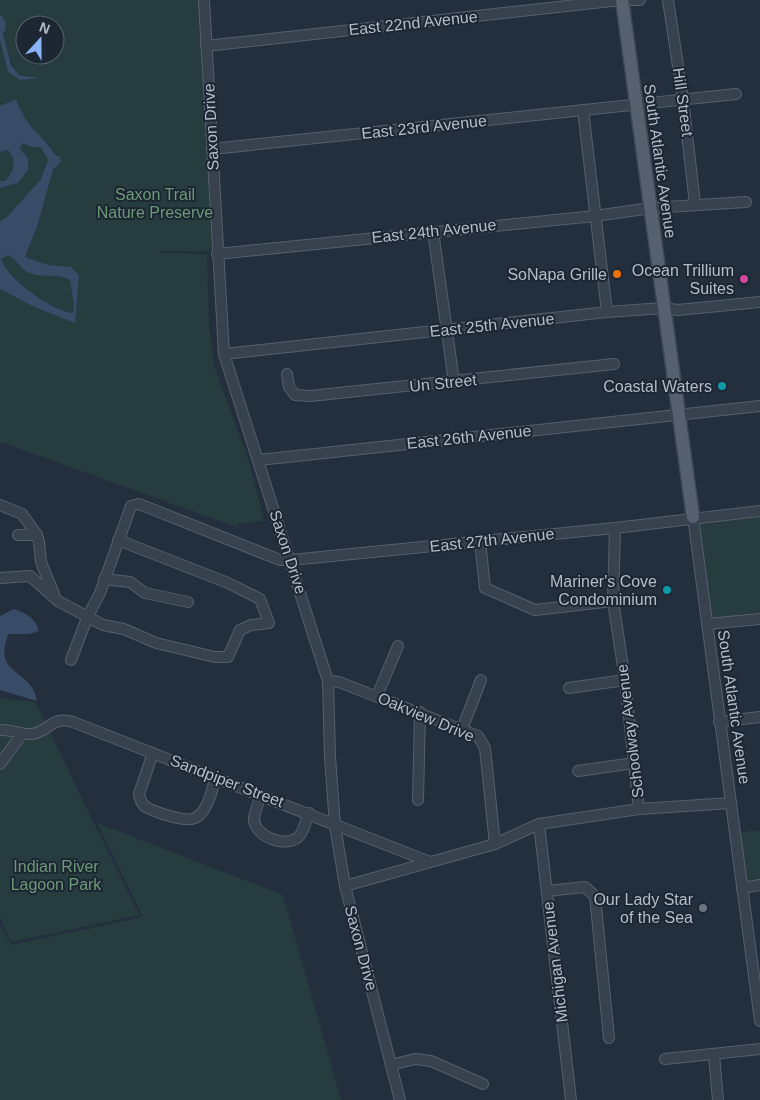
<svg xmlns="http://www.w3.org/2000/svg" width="760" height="1100" font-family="Arial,sans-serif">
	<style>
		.green { fill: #263c3f; fill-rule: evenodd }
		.water { fill: #394c67; fill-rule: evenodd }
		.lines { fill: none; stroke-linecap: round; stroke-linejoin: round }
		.minor-casing { stroke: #565f6c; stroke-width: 12 }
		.major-casing { stroke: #414a57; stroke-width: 15 }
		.minor { stroke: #38414e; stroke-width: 10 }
		.major { stroke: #56606e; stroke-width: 12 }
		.food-dot { fill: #e8710a; stroke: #1d2633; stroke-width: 2 }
		.hotel-dot { fill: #d1479c; stroke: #1d2633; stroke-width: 2 }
		.culture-dot { fill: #0f9aa8; stroke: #1d2633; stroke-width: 2 }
		.worship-dot { fill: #6b7280; stroke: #1d2633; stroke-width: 2 }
		.labels { text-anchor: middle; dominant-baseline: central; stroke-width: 4; stroke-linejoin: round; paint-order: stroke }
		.street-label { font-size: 16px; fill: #b4bcc9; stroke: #1d2633 }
		.park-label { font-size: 16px; fill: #6b9a76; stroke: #1d2633 }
		.poi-label { font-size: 16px; fill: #b4bcc9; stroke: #1d2633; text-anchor: end }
	</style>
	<rect width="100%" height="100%" fill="#242f3e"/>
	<g class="green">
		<path d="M0 0H204L212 149 207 157 212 251H159L160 253 207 254 209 327 214 366 250 464 264 521 237 524 239 528 1 442 0 445V289L32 306 75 323 79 277 71 267 48 265 25 258 37 227 53 170 55 155 50 145 37 134 22 114 16 99 0 106V40L8 72 20 80 32 75H19C8 60 2 40 5 21L0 14ZM25 25H55V55H25Z"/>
		<polygon points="22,143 32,147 41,146 48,160 41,179 6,219 0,221 0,188 18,183 28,159 20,148"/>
		<path d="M8 150C17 160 14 171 5 181H0V152Z"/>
		<path d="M8 255C16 259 19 267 26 271 41 280 56 272 70 280L74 306 73 314C51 312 8 278 1 259Z"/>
		<polygon points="760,508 760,620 711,629 697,518"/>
		<polygon points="0,698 35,702 139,915 11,942 0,917"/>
		<polygon points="97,823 283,895 341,1100 0,1100 0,925 11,945 139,918 142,915"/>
		<polygon points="760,830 760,886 745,887 738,833"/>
	</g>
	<g class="water">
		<path d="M0 14C6 21 8 26 3 34L11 65 19 75 39 78 20 80 8 72 0 40Z"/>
		<path d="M16 99C21 112 27 123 37 133 44 141 50 145 55 155L60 157 61 161 53 170 37 227 25 257 48 265 71 267 79 276 75 323 32 306 0 289V221L6 218 41 179 48 160 41 147H32L22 143 20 148 28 159V170L18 183 0 188V181H5C14 171 17 161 8 150L0 152V106ZM8 255C16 259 19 267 26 271 41 280 56 272 70 280L74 306 73 313C52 312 7 278 1 259Z"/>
		<path d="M14 609C26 613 36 619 39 631L29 634H8C6 641 3 651 5 658 10 675 33 676 37 701L0 690V616Z"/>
	</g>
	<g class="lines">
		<g class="minor-casing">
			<g id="minor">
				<polyline points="204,0 224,354 328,681 330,756 335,826 345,886 400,1100"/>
				<polyline points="625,0 640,0"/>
				<polyline points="668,0 683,99 695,204"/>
				<polyline points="206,46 621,0"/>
				<polyline points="583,110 607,312"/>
				<polyline points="212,149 736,94"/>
				<polyline points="433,231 454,382"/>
				<polyline points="217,254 595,216 651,208 746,202"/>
				<polyline points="224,354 607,312 663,308 678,310 760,302"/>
				<polyline points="287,374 289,387 295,395 310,396 614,364"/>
				<polyline points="259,460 760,406"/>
				<polyline points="0,505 22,514 37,535"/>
				<polyline points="693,517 760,1021"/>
				<polyline points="615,528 613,601 625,680 639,809"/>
				<polyline points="18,535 37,535 39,542 41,562 54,594"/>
				<polyline points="480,541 485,588 535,610 613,601"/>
				<polyline points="0,578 30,576 58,601 103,625 124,629 156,643 215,657 228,657 240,630 251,625 269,623 260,599 228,583 118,540"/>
				<polyline points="104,579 130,582 145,593 188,602"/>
				<polyline points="707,624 760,619"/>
				<polyline points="71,660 87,618 100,593 131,506 139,504 280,560 291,560 615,528 760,511"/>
				<polyline points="328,681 339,682 478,736 485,748 495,844"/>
				<polyline points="569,688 625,680"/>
				<polyline points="377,696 398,646"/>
				<polyline points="719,722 760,717"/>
				<polyline points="462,729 481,680"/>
				<path d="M0 730C11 729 21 735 32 734 50 731 51 716 73 722L430 862"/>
				<path d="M153 753 139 794C140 799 141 804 146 807 155 812 186 823 195 818 208 812 212 789 216 777"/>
				<polyline points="0,764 22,734"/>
				<polyline points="578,771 634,763"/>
				<path d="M261 795C259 802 255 810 254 818 253 837 289 850 300 835 304 830 306 820 309 813"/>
				<polyline points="418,800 420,712"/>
				<polyline points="539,824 571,1100"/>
				<polyline points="345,886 495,844 539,824 639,809 731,803"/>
				<polyline points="742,888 760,885"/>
				<polyline points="547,891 585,887 595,896 609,1038"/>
				<polyline points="714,1055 718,1100"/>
				<polyline points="665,1059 760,1049"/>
				<polyline points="391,1065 415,1059 431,1061 483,1084"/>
			</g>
		</g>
		<g class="major-casing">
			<polyline id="major" points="622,0 693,517"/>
		</g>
		<use href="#minor" class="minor"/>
		<use href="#major" class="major"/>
	</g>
	<circle class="food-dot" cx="617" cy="274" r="5"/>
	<circle class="hotel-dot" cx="744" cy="279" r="5"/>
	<g class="culture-dot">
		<circle cx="722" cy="386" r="5"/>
		<circle cx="667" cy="590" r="5"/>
	</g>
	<circle class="worship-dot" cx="703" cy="908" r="5"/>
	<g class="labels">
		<g class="street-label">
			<text transform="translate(413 23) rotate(-6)">East 22nd Avenue</text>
			<text transform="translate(683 102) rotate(82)">Hill Street</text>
			<text transform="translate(211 127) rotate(-93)">Saxon Drive</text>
			<text transform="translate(424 127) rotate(-6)">East 23rd Avenue</text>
			<text transform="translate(660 161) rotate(82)">South Atlantic Avenue</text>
			<text transform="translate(434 231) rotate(-6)">East 24th Avenue</text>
			<text transform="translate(492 325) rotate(-6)">East 25th Avenue</text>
			<text transform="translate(443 383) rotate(-6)">Un Street</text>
			<text transform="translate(469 437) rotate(-6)">East 26th Avenue</text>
			<text transform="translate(492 540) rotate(-6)">East 27th Avenue</text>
			<text transform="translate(288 552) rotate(72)">Saxon Drive</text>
			<text transform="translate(734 707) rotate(82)">South Atlantic Avenue</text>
			<text transform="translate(426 717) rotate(23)">Oakview Drive</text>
			<text transform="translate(630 731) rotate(-97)">Schoolway Avenue</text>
			<text transform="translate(227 781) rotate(21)">Sandpiper Street</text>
			<text transform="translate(361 948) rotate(75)">Saxon Drive</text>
			<text transform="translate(555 962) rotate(-97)">Michigan Avenue</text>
		</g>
		<g class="park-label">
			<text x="155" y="194">Saxon Trail<tspan x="155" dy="18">Nature Preserve</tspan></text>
			<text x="56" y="866">Indian River<tspan x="56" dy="18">Lagoon Park</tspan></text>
		</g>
		<g class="poi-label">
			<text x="734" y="270">Ocean Trillium<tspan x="734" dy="18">Suites</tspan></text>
			<text x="607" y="274">SoNapa Grille</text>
			<text x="712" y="386">Coastal Waters</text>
			<text x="657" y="581">Mariner's Cove<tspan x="657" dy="18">Condominium</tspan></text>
			<text x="693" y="899">Our Lady Star<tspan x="693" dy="18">of the Sea</tspan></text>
		</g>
	</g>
	<g transform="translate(40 40) rotate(21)"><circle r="24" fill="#1d2633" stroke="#59626f"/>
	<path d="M0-4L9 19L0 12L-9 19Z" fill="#8ab4f8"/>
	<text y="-8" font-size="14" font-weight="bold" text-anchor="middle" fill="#b4bcc9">N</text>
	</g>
</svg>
